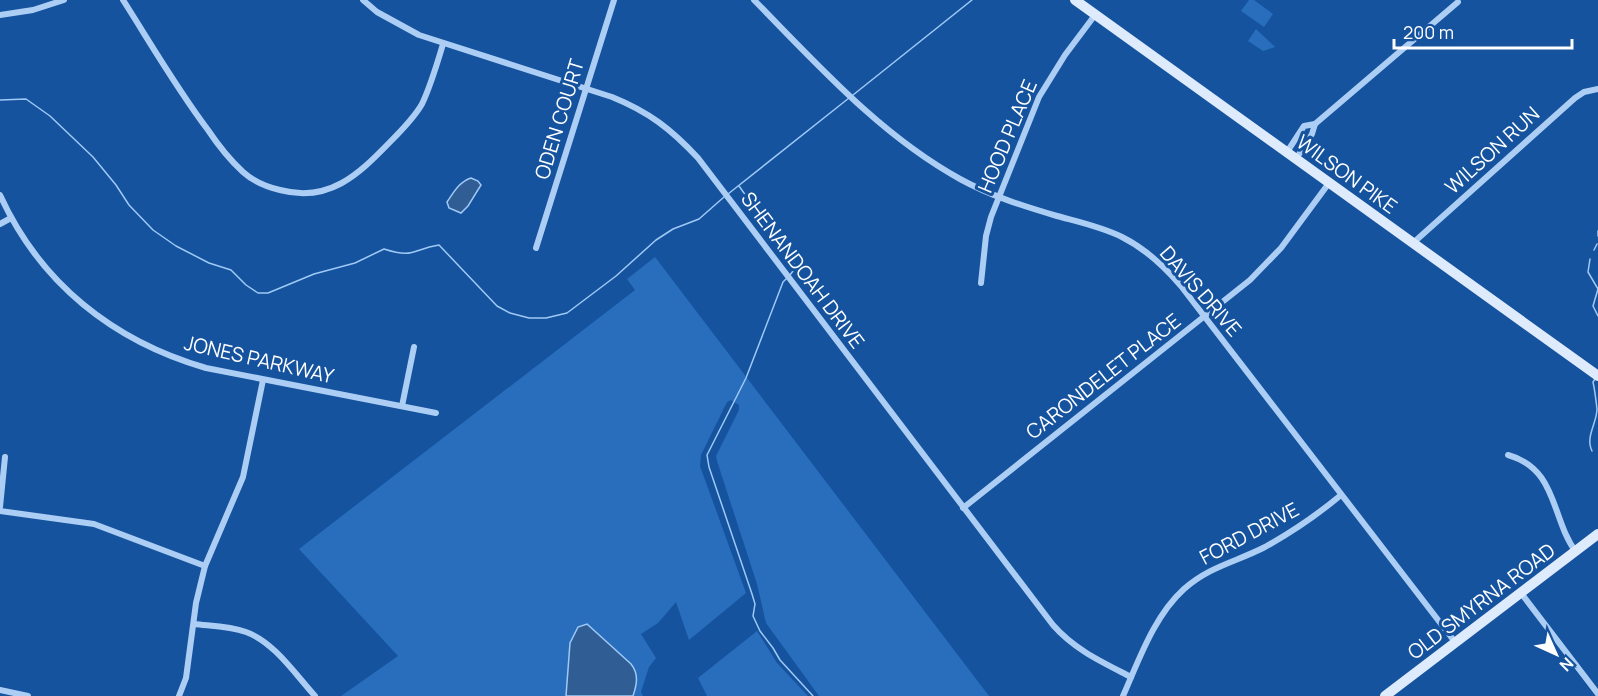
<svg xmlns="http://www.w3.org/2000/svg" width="1598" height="696" font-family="Manrope,sans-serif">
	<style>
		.green { fill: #286ebd }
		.water { fill: #305d94; stroke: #9fc9f6; stroke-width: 1.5 }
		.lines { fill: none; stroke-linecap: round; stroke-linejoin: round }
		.stream { stroke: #9fc9f6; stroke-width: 1.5 }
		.street { stroke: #adcef4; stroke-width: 6 }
		.secondary { stroke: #ddebfd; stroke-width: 10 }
		.labels { text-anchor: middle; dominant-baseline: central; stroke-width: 6; stroke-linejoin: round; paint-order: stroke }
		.street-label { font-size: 20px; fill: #fff; stroke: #15539f }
	</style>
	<rect width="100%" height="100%" fill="#15539f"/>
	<g class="green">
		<polygon points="1249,0 1254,0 1273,14 1264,27 1241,11"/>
		<polygon points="1256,29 1274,46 1275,47 1263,51 1248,41"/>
		<polygon points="655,257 989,696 819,696 766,623 757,584 717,461 716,456 739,410 739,405 731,400 727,402 701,455 700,466 746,593 689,640 676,602 658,623 641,634 656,658 649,667 641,692 643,696 341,696 398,656 299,549 635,290 627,279"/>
		<polygon points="757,631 777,663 808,696 707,696 698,678"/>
	</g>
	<g class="water">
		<path d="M471 178 478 181 481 185 468 206 461 213 449 208 447 202C454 192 459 182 471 178Z"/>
		<path d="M587 624 631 664C639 674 637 684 633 696H566L570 643 578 627Z"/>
	</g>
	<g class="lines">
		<g class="stream">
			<polyline points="853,95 972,0"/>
			<path d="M0 100 26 99 50 116 93 157 116 185 129 205 153 230 176 246 209 263 231 270 246 285 258 293H268L314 274 355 263 384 249C415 259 412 249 439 245L497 306 510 313 529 318H546L567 313 616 276 656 240 673 229 699 219 724 197"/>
			<polyline points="739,186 796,267 790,275"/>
			<polyline points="728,194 849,98"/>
			<polyline points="1598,236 1598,231"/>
			<polyline points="1594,250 1597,244"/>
			<polyline points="1590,259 1588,272 1598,289 1593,306 1598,316"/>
			<polyline points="787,278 783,282 746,378 707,455 709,467 752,594 755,604 753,616 760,631 773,648 780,660 813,696"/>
			<path d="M1592 451C1585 437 1597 423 1597 409 1596 400 1595 391 1593 382L1595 379"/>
		</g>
		<g class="street">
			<path d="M123 0C151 44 177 89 208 130 218 145 230 160 243 172 253 181 267 187 280 190 329 203 358 175 390 142 401 131 414 118 422 104 431 85 437 64 443 44"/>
			<path d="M363 0 377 12 419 35 612 97C649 112 671 129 698 158L1053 625C1075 650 1102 662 1131 677"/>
			<path d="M754 0C817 64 880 135 960 179 991 196 1023 206 1057 216 1079 222 1102 227 1122 237 1146 249 1164 266 1181 286L1455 642"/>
			<polyline points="0,15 33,10 64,0"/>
			<polyline points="1315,124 1458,2"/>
			<polyline points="1287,152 1304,126 1315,124 1312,134 1296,159"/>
			<path d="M0 195C40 283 113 341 206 368L436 413"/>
			<polyline points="0,224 11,218"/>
			<polyline points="1413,243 1575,98 1584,92 1598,89"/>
			<polyline points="536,248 614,0"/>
			<polyline points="981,283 986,236 991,217 1039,97 1065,55 1095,15"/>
			<polyline points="402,406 414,347"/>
			<path d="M1508 455C1558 469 1551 519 1576 552"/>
			<polyline points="0,507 5,457"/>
			<polyline points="963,508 1250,280 1281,248 1329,183"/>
			<polyline points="0,511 94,524 205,566"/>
			<polyline points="1521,593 1598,694"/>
			<path d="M194 624C211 626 229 626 246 632 274 642 295 674 315 696"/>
			<polyline points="0,690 28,696"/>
			<polyline points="179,696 186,678 196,603 205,566 243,477 263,380"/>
			<path d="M1123 696C1139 660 1154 616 1184 589 1210 566 1236 562 1265 547 1292 532 1317 515 1341 495"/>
		</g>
		<g class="secondary">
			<polyline points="1075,0 1598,376"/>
			<polyline points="1385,696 1598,534"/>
		</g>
	</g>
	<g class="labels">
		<g class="street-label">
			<text transform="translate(559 119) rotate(-73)">ODEN COURT</text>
			<text transform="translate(1007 136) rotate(-67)">HOOD PLACE</text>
			<text transform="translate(1492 150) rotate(-42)">WILSON RUN</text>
			<text transform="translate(1347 174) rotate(36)">WILSON PIKE</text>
			<text transform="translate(803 270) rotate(53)">SHENANDOAH DRIVE</text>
			<text transform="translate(1201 291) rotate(49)">DAVIS DRIVE</text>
			<text transform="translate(259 359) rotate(13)">JONES PARKWAY</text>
			<text transform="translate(1103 376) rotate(-38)">CARONDELET PLACE</text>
			<text transform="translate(1249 533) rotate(-28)">FORD DRIVE</text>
			<text transform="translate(1481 601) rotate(-37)">OLD SMYRNA ROAD</text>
		</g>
	</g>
	<g transform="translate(1556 654) rotate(135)" stroke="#15539f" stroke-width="4.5" paint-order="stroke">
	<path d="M0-4.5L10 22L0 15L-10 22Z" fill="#ffffff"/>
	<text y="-9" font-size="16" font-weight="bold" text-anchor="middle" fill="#ffffff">N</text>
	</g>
	<path d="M1394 39v9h178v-9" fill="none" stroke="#ffffff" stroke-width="3"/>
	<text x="1403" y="39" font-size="18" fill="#ffffff" stroke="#15539f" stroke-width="4.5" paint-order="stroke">200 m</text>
</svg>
